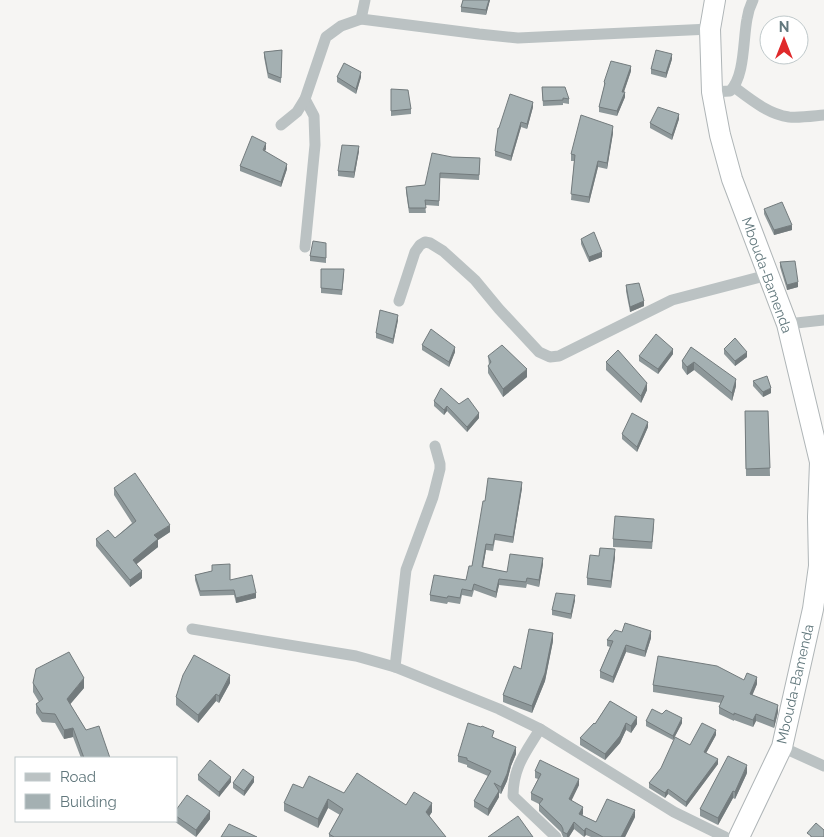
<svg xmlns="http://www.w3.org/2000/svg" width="824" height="837" font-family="Raleway,sans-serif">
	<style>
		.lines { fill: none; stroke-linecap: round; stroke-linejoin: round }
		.highway-casing { stroke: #afb5b7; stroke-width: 22 }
		.street { stroke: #bbc2c3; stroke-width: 11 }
		.highway { stroke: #fff; stroke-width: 20 }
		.wall { fill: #8d9799 }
		.shaded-wall { fill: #737b7d }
		.building { fill: #a4b0b2; stroke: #737b7d }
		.labels { text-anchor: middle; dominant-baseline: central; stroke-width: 5; stroke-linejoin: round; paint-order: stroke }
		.street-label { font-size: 14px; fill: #62787d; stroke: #fff }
	</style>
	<rect width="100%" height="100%" fill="#f6f5f3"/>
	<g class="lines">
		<g class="highway-casing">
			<polyline id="highway" points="715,0 710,29 712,92 720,135 732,179 787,324 820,462 818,517 819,566 813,609 782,747 739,837"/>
		</g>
		<g class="street">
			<polyline points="361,19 365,0"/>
			<path d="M734 87C750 99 768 114 789 117 800 118 813 116 824 115"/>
			<path d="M712 92 730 91C745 77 743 39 747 19 748 12 750 6 753 0"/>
			<polyline points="305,99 314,116 315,145 305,247"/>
			<polyline points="281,125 297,112 305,99 326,37 341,26 361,19 479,34 518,38 710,29"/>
			<polyline points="399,301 415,252 420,245 425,242 430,243 443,251 475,280 499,309 539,352 550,357 559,356 672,300 768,275"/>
			<polyline points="787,324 824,320"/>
			<polyline points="192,629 356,656 395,667 499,709 540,729 674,812 725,837"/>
			<polyline points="395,667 406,570 433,497 440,469 440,464 435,446"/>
			<path d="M540 729C526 752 513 767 513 796L556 837"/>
			<polyline points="782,747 824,766"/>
		</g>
		<use href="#highway" class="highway"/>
	</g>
	<g class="wall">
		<polygon points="463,0 490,0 486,15 461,12 461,7"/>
		<polygon points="282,50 281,83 268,78 264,57 264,52"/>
		<polygon points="672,59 666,78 651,74 651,69"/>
		<polygon points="631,71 624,92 625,97 617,116 599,112 599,107 604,87 604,82"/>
		<polygon points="337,77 361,77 356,94 337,82"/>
		<polygon points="542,87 569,99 569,104 563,103 563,105 543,106"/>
		<polygon points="391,89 411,109 411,114 391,116"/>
		<polygon points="533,107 527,129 521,127 511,161 495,156 495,151 499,128"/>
		<polygon points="679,119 672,140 650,128 650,123"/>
		<polygon points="613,133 607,169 598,167 589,203 571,200 574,161 571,161 571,154"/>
		<polygon points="266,149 265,151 287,169 281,187 240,171 240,166"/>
		<polygon points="359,151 354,178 338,176 338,171"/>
		<polygon points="452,157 480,158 479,180 440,178 439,206 425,205 426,213 409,213 406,192 406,187 425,185"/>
		<polygon points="764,209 792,230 774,235 764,214"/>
		<polygon points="581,239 602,257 589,262 581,244"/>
		<polygon points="326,243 326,263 310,261 310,256"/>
		<polygon points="780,262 798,287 787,290 780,267"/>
		<polygon points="321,269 344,274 342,295 321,293"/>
		<polygon points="626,285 644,306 630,312 626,291"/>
		<polygon points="398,320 393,344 376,338 376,333"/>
		<polygon points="422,345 455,352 449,367 422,350"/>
		<polygon points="691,347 736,386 732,401 694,370 687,375 682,368 682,361"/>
		<polygon points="724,349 747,357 735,366 724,354"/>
		<polygon points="673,354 658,374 639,361 639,356"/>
		<polygon points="488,356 527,377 503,397 488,373 488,366 489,365"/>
		<polygon points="606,362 647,390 641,403 606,370"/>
		<polygon points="753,381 771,393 763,397 753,386"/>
		<polygon points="434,401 459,404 479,418 467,432 447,411 444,415 434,406"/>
		<polygon points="745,411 768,411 770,476 746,476"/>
		<polygon points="648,427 637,452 622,439 622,434"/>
		<polygon points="114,488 170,532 158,540 158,547 136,564 142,578 130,587 96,546 96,539 115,538 132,523 114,495"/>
		<polygon points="522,488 513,543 495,540 493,551 486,550 483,567 507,572 543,564 539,587 527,584 526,588 499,585 496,598 474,590 472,597 462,595 460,604 448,602 447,604 430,601 430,595 466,580 472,566 485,501"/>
		<polygon points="654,526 652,549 613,547 613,539"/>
		<polygon points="599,556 615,557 611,588 587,585 587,578"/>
		<polygon points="212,571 230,580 256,598 236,603 234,595 200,596 195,580 195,575"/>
		<polygon points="575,600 571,619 552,615 552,610"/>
		<polygon points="622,632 651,638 645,657 626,652 613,683 600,678 600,671 610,647 607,646 607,640"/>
		<polygon points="553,641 545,681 532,713 503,702 503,695 521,669"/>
		<polygon points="744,680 757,684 752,695 778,712 774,728 756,721 753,727 734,720 734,721 719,714 719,707 721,703 653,692 653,685"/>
		<polygon points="33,683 84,688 70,704 86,730 110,758 81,758 73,737 64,739 55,723 42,722 36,713 36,704 39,702 33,692"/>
		<polygon points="230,683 219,703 216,701 198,723 176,705 176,697"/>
		<polygon points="610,701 637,724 631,733 626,730 620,743 605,760 580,745 580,738 595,724"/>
		<polygon points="662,714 682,723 673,740 646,726 646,721"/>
		<polygon points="716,735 706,753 718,764 686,807 668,794 665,798 649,788 649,783 690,745"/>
		<polygon points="494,738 516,754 511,766 507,781 501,794 499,793 499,797 488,816 474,807 474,801 488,776 467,767 467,765 458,762 458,756"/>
		<polygon points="535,771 579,785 571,800 583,814 582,815 596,822 635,817 625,837 591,837 586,835 584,837 574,829 569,837 563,837 561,832 539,811 539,804 531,800 531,793 538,779 535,778"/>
		<polygon points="747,773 735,799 733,798 718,825 700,816 700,809"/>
		<polygon points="198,775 231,782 219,797 198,780"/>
		<polygon points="254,782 244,796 233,788 233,783"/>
		<polygon points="303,788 344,793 406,805 432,812 429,816 446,837 329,837 329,834 340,815 328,808 318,828 284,811 284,803"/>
		<polygon points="176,810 210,819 196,837 174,821 176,821"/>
	</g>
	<g class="shaded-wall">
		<polygon points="489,0 490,0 486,15 486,10"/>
		<polygon points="672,54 672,59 666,78 666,73"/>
		<polygon points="631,66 631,71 622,97 622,92"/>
		<polygon points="361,72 361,77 356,94 356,89"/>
		<polygon points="625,92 625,97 617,116 617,111"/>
		<polygon points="533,102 533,107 527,129 527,124"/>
		<polygon points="679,114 679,119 672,140 672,135"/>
		<polygon points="521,122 521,127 511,161 511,156"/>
		<polygon points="613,126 613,133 607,169 607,163"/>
		<polygon points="266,143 266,149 263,155 263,150"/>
		<polygon points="359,146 359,151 354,178 354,172"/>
		<polygon points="598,161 598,167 589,203 589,197"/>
		<polygon points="287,164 287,169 281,187 281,182"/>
		<polygon points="792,225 792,230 774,235 774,230"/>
		<polygon points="602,252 602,257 589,262 589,257"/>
		<polygon points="798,282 798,287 787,290 787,285"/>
		<polygon points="644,301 644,306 630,312 630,307"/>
		<polygon points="398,315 398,320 393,344 393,339"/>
		<polygon points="455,347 455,352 449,367 449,362"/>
		<polygon points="673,349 673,354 658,374 658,369"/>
		<polygon points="747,352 747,357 735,366 735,361"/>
		<polygon points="694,362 694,370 687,375 687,367"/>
		<polygon points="527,369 527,377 503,397 503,389"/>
		<polygon points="736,379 736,386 732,401 732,393"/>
		<polygon points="647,383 647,390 641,403 641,396"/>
		<polygon points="771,388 771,393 763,397 763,392"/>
		<polygon points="447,406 447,411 444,415 444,410"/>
		<polygon points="479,413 479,418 467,432 467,427"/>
		<polygon points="648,422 648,427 637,452 637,447"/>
		<polygon points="522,482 522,488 513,543 513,537"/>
		<polygon points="170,525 170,532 158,540 158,547 133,567 133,560 154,535"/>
		<polygon points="486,544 486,550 482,573 482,567"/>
		<polygon points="615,549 615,557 611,588 611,581"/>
		<polygon points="543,558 543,564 539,587 539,580"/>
		<polygon points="142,571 142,578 130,587 130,580"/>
		<polygon points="499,579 499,585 496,598 496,592"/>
		<polygon points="256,593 256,598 236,603 236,598"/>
		<polygon points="575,595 575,600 571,619 571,614"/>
		<polygon points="651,631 651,638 645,657 645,651"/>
		<polygon points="553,633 553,641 545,681 532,713 532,706"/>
		<polygon points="626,645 626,652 613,683 613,677"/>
		<polygon points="230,675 230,683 219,703 219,696"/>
		<polygon points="757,677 757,684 750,701 750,694"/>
		<polygon points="84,678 84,688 67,708 67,699"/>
		<polygon points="216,694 216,701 198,723 198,715"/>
		<polygon points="778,705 778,712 774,728 774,721"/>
		<polygon points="756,714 756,721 753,727 753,720"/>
		<polygon points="637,717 637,724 631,733 631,726"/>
		<polygon points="682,718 682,723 673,740 673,736"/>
		<polygon points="626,723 626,730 620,743 605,760 605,754"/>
		<polygon points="73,728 73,737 64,739 64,730"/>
		<polygon points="716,730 716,735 704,757 704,752"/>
		<polygon points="516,747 516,754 511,766 507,781 501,794 501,787 511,759"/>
		<polygon points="718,759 718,764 686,807 686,802"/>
		<polygon points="747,765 747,773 735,799 735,792"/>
		<polygon points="231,777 231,782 219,797 219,792"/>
		<polygon points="254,777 254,782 244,796 244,791"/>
		<polygon points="579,779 579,785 569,806 569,799"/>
		<polygon points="668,789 668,794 665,798 665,793"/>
		<polygon points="499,791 499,797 488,816 488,809"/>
		<polygon points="733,791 733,798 718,825 718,818"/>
		<polygon points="328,799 328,808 318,828 318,819"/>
		<polygon points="432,803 432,812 426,821 426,812"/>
		<polygon points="583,807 583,814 579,820 579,814"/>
		<polygon points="635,810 635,817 625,837 621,837"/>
		<polygon points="210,811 210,819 196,837 196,830"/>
		<polygon points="574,822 574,829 569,837 567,837 567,834"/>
		<polygon points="586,828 586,835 584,837 584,831"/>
	</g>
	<g class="building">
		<polygon points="463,0 489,0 486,10 461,7"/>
		<polygon points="282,50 281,78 268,73 264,52"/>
		<polygon points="656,50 672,54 666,73 651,69"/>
		<polygon points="611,61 631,66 622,92 625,92 617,111 599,107 605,83 604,82"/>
		<polygon points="344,63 361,72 356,89 337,77"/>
		<polygon points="542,87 565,87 569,99 563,98 563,100 543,101"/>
		<polygon points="391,89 408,90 411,109 391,111"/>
		<polygon points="510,94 533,102 527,124 521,122 511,156 495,151 498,128 499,128"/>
		<polygon points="658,107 679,114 672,135 650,123"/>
		<polygon points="581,115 613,126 607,163 598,161 589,197 571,194 575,155 571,154"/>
		<polygon points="252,136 266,143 263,150 287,164 281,182 240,166"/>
		<polygon points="342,145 359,146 354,172 338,171"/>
		<polygon points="432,153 452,157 480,158 479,175 440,173 439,201 425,200 426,208 409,208 406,187 425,185"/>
		<polygon points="782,202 792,225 774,230 764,209"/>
		<polygon points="594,232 602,252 589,257 581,239"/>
		<polygon points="313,241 326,243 326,258 310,256"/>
		<polygon points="795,261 798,282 787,285 780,262"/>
		<polygon points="321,269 344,269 342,290 321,288"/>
		<polygon points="639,283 644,301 630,307 626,285"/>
		<polygon points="380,310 398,315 393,339 376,333"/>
		<polygon points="431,329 455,347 449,362 422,345"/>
		<polygon points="656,334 673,349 658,369 639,356"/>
		<polygon points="735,338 747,352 735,361 724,349"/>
		<polygon points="502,345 527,369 503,389 488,366 491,362 488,356"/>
		<polygon points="691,347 736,379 732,393 694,362 687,367 682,361"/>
		<polygon points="618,350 647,383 641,396 606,362"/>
		<polygon points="767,376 771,388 763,392 753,381"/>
		<polygon points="441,388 459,404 468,398 479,413 467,427 447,406 444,410 434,401"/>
		<polygon points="745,411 768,411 770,468 746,469"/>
		<polygon points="632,413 648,422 637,447 622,434"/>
		<polygon points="135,473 170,525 154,535 158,539 133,560 142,571 130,580 96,539 108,530 115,538 136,521 114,488"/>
		<polygon points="488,478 522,482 513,537 495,534 493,545 486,544 482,567 507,572 510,554 543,558 539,580 527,578 526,582 499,579 496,592 474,584 472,591 462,589 460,598 448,596 447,598 430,595 434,575 466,580 469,566 472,566 483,501 485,501"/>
		<polygon points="615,516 654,519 652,542 613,539"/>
		<polygon points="600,548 615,549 611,581 587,578 590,555 599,556"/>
		<polygon points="230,564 230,580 252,575 256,593 236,598 234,590 200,591 195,575 212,571 212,565"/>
		<polygon points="556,593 575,595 571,614 552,610"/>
		<polygon points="625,623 651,631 645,651 626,645 613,677 600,671 613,641 607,640 615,630 622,632"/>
		<polygon points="529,629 553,633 545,673 532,706 503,695 514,666 521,669"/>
		<polygon points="69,652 84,678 67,699 86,730 99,726 110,758 84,758 73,728 64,730 55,714 42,713 36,704 43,699 33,683 36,669"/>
		<polygon points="194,655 230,675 219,696 216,694 198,715 176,697 183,675"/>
		<polygon points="658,656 717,666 744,680 747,673 757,677 750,694 778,705 774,721 756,714 753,720 734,713 734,715 719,707 724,696 653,685"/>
		<polygon points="610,701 637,717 631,726 626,723 620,736 605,754 580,738 594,723 595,724"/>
		<polygon points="652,709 662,714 666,710 682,718 673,736 646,721"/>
		<polygon points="468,723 481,727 482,726 494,731 492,737 516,747 511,759 507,774 501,787 494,783 499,791 488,809 474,801 491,771 467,760 467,758 458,756"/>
		<polygon points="702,723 716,730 704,752 718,759 686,802 668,789 665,793 649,783 661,768 675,737 690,745"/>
		<polygon points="728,756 747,765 735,792 733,791 718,818 700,809"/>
		<polygon points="210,760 231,777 219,792 198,775"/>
		<polygon points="540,760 579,779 569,799 583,807 579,814 596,822 607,799 635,810 621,837 603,837 586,828 584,831 574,822 567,834 563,832 563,829 561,825 539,804 543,799 531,793 541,774 535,771"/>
		<polygon points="243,769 254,777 244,791 233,783"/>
		<polygon points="357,773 406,805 414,792 432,803 426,812 446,837 334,837 329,834 343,809 328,799 318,819 284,803 293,784 303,788 309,776 344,793"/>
		<polygon points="187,795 210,811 196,830 176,816 176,810"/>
		<polygon points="518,816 533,837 488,837"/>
		<polygon points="816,823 824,830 824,837 811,837 811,836 807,833"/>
		<polygon points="229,824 257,837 221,837"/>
	</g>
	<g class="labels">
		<g class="street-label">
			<text transform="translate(767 275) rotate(70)">Mbouda-Bamenda</text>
			<text transform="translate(795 684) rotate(-77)">Mbouda-Bamenda</text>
		</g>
	</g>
	<rect x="15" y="757" width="162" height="65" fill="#ffffff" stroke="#c0c9cb"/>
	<rect x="25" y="773" width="25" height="8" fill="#bbc2c3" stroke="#c0c9cb"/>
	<text x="60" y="782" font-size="15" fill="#62787d">Road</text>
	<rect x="25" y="794" width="25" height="15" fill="#a4b0b2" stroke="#c0c9cb"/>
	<text x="60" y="807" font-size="15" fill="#62787d">Building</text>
	<g transform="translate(784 40)"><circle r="24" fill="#ffffff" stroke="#c0c9cb"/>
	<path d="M0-4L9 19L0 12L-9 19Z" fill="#e0292b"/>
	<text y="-8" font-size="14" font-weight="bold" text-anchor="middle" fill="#62787d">N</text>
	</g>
</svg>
